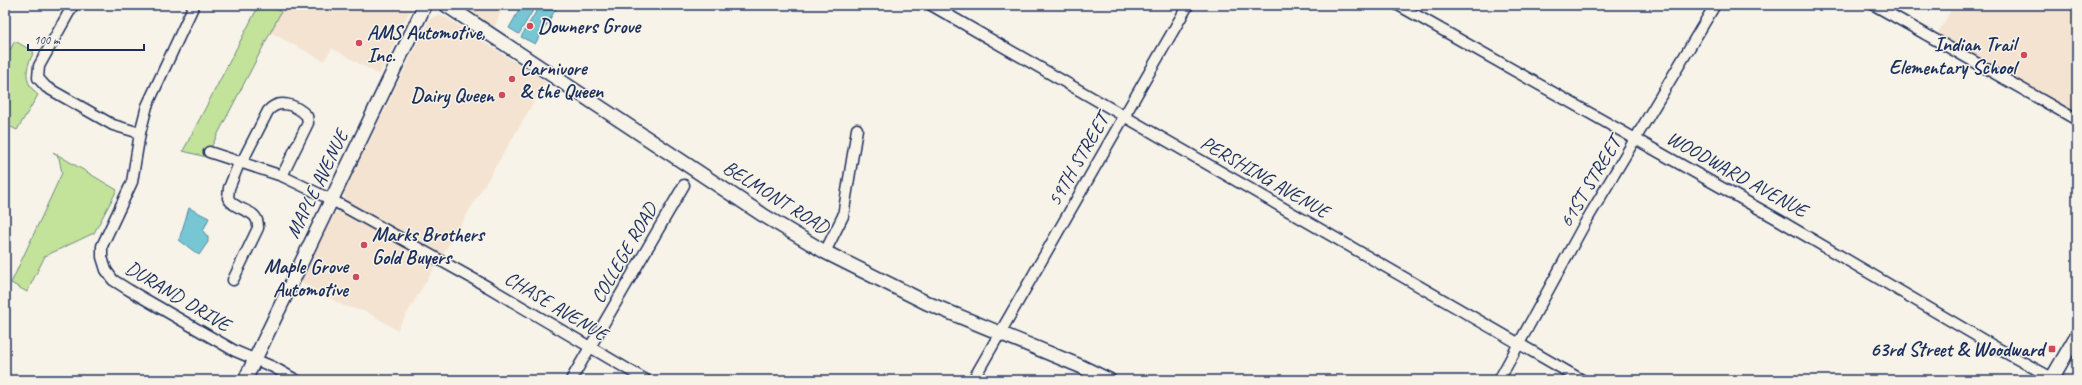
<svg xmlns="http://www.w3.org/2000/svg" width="2082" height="385" font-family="Caveat,sans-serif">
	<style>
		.built { fill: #f4e3d1 }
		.green { fill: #c3e39b; stroke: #6f897c }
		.water { fill: #77c6d4; stroke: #528aa5 }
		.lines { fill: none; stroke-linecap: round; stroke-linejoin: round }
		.minor-casing { stroke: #1b2f5e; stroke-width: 13 }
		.major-casing { stroke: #1b2f5e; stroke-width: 16 }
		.minor { stroke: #f7f3e8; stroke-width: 10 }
		.major { stroke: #f7f3e8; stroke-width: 13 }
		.poi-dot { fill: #d1495b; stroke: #f7f3e8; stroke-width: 1.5 }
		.labels { text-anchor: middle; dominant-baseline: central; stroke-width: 3; stroke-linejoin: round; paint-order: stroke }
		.poi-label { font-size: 20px; font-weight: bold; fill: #1b2f5e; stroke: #f7f3e8; text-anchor: start }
		.street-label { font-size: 20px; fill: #1b2f5e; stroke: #f7f3e8 }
	</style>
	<rect width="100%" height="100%" fill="#f7f3e8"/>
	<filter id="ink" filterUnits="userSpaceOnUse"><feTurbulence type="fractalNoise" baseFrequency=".025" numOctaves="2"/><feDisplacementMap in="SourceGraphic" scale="8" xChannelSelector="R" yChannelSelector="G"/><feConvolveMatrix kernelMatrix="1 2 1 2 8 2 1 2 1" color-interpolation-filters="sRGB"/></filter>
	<g filter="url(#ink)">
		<g class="built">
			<polygon points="285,5 412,5 412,6 379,75 332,48 324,61 270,32"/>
			<polygon points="461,5 504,5 494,28"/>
			<polygon points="1954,5 2077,5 2077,116 1936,36"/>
			<polygon points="437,15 447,18 546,82 442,256 351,204 347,201 344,195 346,188 425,28 430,19"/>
			<polygon points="340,212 356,219 436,265 397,330 367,312 344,306 301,282 332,218 335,213"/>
		</g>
		<g class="green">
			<polygon points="259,5 269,5 281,12 206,157 183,151"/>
			<path d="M15 41 34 52C25 68 23 82 38 95L17 130 5 124V59Z"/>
			<polygon points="53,152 117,190 94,233 45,256 27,292 11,283 62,173 59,158"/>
		</g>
		<g class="water">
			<polygon points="522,5 536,5 519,34 509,28"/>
			<polygon points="540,5 553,5 557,7 535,44 521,37"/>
			<polygon points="189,208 209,218 203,231 208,237 208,242 199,255 179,240"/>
		</g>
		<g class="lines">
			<g class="minor-casing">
				<g id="minor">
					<polyline points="73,5 39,66 38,78 46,87 113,125 140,133"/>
					<polyline points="194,5 147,106 140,133 132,182 102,246 102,257 106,270 113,280 129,290 235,351 273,367 296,380"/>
					<polyline points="931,5 1582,380"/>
					<polyline points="1398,5 1779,220 1997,348 2052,378"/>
					<polyline points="1874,5 2077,120"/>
					<polyline points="209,152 282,176 332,200 488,287 646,380"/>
					<path d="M242 162 268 111C279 98 296 105 307 116L308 123 282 176"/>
					<polyline points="825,252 843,216 857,129"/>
					<path d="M233 280 258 228C259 207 236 213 228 198L229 188 240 161"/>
					<polyline points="571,380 684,185"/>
					<polyline points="973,380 1188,5"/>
					<polyline points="1499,380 1585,223 1715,5"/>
				</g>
			</g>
			<g class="major-casing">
				<g id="major">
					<polyline points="446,5 763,215 825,252 927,303 1080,366 1109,380"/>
					<polyline points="245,380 425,5"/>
					<polyline points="2051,380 2077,335"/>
				</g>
			</g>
			<use href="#minor" class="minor"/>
			<use href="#major" class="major"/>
		</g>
	</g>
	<g class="poi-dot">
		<circle cx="530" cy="26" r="4"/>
		<circle cx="359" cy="43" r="4"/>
		<circle cx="2024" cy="55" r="4"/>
		<circle cx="512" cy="79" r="4"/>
		<circle cx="502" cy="95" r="4"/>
		<circle cx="364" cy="245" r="4"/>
		<circle cx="356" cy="277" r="4"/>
		<rect x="2048" y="345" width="8" height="8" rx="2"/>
	</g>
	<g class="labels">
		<g class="poi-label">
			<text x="538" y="26">Downers Grove</text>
			<text x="367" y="32">AMS Automotive,<tspan x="367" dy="23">Inc.</tspan></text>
			<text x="2016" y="44" text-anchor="end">Indian Trail<tspan x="2016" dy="23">Elementary School</tspan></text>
			<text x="520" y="68">Carnivore<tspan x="520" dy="23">&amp; the Queen</tspan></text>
			<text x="494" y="95" text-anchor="end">Dairy Queen</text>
			<text x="372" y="234">Marks Brothers<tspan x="372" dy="23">Gold Buyers</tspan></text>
			<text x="348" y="266" text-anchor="end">Maple Grove<tspan x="348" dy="23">Automotive</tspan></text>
			<text x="2044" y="349" text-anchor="end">63rd Street &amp; Woodward</text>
		</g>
		<g class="street-label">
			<text transform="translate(1078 160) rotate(-60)">59TH STREET</text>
			<text transform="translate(1737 174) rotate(29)">WOODWARD AVENUE</text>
			<text transform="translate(1265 177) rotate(30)">PERSHING AVENUE</text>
			<text transform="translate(1590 182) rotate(-59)">61ST STREET</text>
			<text transform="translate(317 184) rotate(-64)">MAPLE AVENUE</text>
			<text transform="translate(776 197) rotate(32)">BELMONT ROAD</text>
			<text transform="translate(624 253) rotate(-60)">COLLEGE ROAD</text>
			<text transform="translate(178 296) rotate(31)">DURAND DRIVE</text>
			<text transform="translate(556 306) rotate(31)">CHASE AVENUE</text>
		</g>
	</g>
	<rect width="2082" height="385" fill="none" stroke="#f7f3e8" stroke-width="20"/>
	<rect x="10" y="10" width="2062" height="365" fill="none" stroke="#1b2f5e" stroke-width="1.5" filter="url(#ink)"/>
	<path d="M28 44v6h116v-6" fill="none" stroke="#1b2f5e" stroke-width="2"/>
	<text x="34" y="44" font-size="12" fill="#1b2f5e" stroke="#f7f3e8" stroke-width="3" paint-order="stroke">100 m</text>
</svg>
